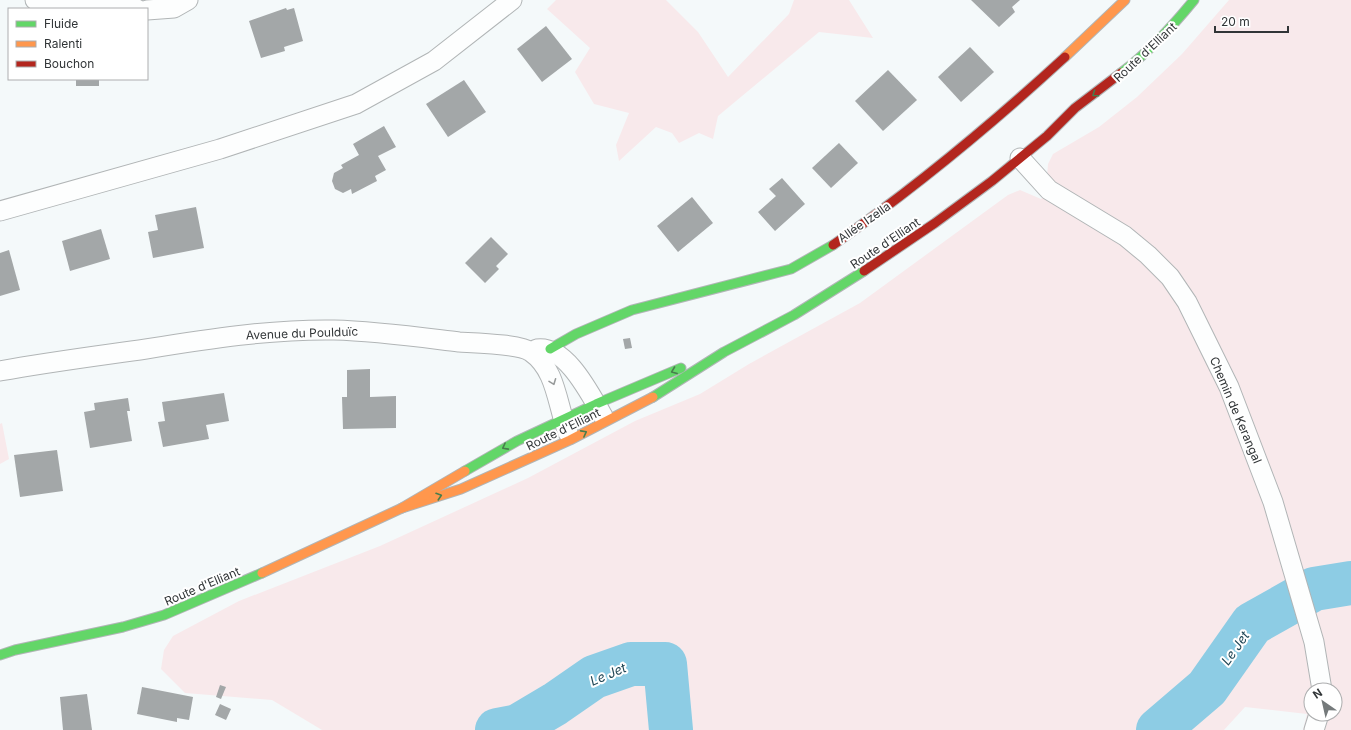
<svg xmlns="http://www.w3.org/2000/svg" width="1351" height="730" font-family="Inter,sans-serif">
	<style>
		.green { fill: #f8e9eb; fill-rule: evenodd }
		.lines { fill: none; stroke-linecap: round; stroke-linejoin: round }
		.river { stroke: #8dcce4; stroke-width: 44 }
		.building { fill: #a3a7a8 }
		.street-casing { stroke: #b1b5b6; stroke-width: 21 }
		.fast-casing { stroke: #b1b5b6; stroke-width: 11 }
		.slow-casing { stroke: #b1b5b6; stroke-width: 11 }
		.jam-casing { stroke: #b1b5b6; stroke-width: 11 }
		.street { stroke: #fdfefe; stroke-width: 19 }
		.fast { stroke: #63d668; stroke-width: 9 }
		.slow { stroke: #ff974d; stroke-width: 9 }
		.jam { stroke: #b3261e; stroke-width: 9 }
		.oneway { stroke: #487d4d }
		.oneway2 { stroke: #979a9a }
		.labels { text-anchor: middle; dominant-baseline: central; stroke-width: 4; stroke-linejoin: round; paint-order: stroke }
		.street-label { font-size: 12px; fill: #313537; stroke: #fff }
		.water-label { font-size: 13px; font-style: italic; fill: #204756; stroke: #fff }
	</style>
	<rect width="100%" height="100%" fill="#f4f9fa"/>
	<g class="green">
		<polygon points="556,0 666,0 698,32 728,77 789,14 794,0 849,0 873,38 819,32 718,116 713,139 699,133 679,143 672,133 656,127 619,161 616,145 629,113 594,104 575,72 590,48 547,9"/>
		<path d="M1229 0H1351V730H1303L1307 714 1245 707 1224 730H322L272 700 185 693 161 669 164 650 173 636 239 601 380 546 528 478 635 421 700 394 749 364 860 303 1008 195 1020 190 1041 199 1055 187 1047 176 1048 164 1053 154 1099 127 1137 97 1182 54ZM1311 690H1335V714H1311Z"/>
		<polygon points="2,423 9,459 0,464 0,424"/>
	</g>
	<g class="lines">
		<g class="river">
			<polyline points="497,730 518,726 555,704 594,677 631,664 665,664 671,730"/>
			<polyline points="1158,730 1207,688 1252,624 1314,589 1351,583"/>
		</g>
	</g>
	<g class="building">
		<polygon points="971,0 1020,0 1012,7 1015,12 999,27"/>
		<polygon points="286,8 287,10 294,8 303,41 284,47 285,51 261,58 249,21"/>
		<polygon points="546,26 572,59 542,82 517,49"/>
		<polygon points="970,47 994,72 961,102 938,77"/>
		<polygon points="888,70 917,100 883,131 855,101"/>
		<rect x="76" y="79" width="23" height="7"/>
		<polygon points="464,80 486,112 448,137 426,104"/>
		<polygon points="384,126 396,147 378,156 386,170 375,176 377,181 352,194 351,189 343,193 335,189 332,181 334,173 343,168 341,165 359,155 353,144"/>
		<polygon points="839,143 858,163 831,188 812,168"/>
		<polygon points="782,178 805,204 775,231 758,212 776,196 769,189"/>
		<polygon points="692,197 713,223 678,252 657,226"/>
		<polygon points="196,207 204,248 153,258 148,232 158,230 155,215"/>
		<polygon points="101,229 110,259 70,271 62,241"/>
		<polygon points="491,237 508,254 496,266 499,269 485,283 465,263"/>
		<polygon points="9,250 20,290 0,296 0,253"/>
		<polygon points="630,338 632,348 625,349 623,339"/>
		<polygon points="370,369 370,397 396,396 396,428 343,429 342,397 347,397 347,370"/>
		<polygon points="224,393 229,421 206,425 209,439 163,447 158,422 165,421 162,402"/>
		<polygon points="128,398 130,411 127,411 132,441 90,448 84,412 95,410 94,403"/>
		<polygon points="57,450 63,491 20,497 14,455"/>
		<polygon points="220,685 226,687 221,699 216,697"/>
		<polygon points="142,687 193,697 189,720 177,718 177,722 137,714"/>
		<polygon points="87,694 92,730 63,730 60,697"/>
		<polygon points="220,704 231,709 226,720 215,715"/>
	</g>
	<g class="lines">
		<g class="street-casing">
			<g id="street">
				<polyline points="35,0 137,9"/>
				<polyline points="147,10 174,8 188,0"/>
				<polyline points="1020,158 1049,190 1125,236 1148,255 1170,277 1187,302 1229,387 1273,502 1314,642 1322,690"/>
				<polyline points="0,211 220,149 356,104 434,61 512,0"/>
				<path d="M537 349C566 345 590 394 603 416"/>
				<path d="M0 371C49 362 97 356 146 349 208 339 271 329 334 330 376 331 418 337 459 342 475 343 520 344 531 352 557 370 557 406 568 433"/>
				<polyline points="1314,730 1319,714"/>
			</g>
		</g>
		<g class="fast-casing">
			<g id="fast">
				<path d="M1121 73C1149 52 1172 27 1194 0"/>
				<polyline points="550,349 576,334 632,310 791,269 833,245"/>
				<polyline points="653,397 724,352 794,315 864,271"/>
				<polyline points="465,471 517,441 596,404 681,368"/>
				<polyline points="0,655 15,650 123,627 164,615 262,573"/>
			</g>
		</g>
		<g class="slow-casing">
			<g id="slow">
				<polyline points="1065,57 1125,0"/>
				<polyline points="402,508 461,489 570,440 653,397"/>
				<polyline points="262,573 402,508 465,471"/>
			</g>
		</g>
		<g class="jam-casing">
			<g id="jam">
				<path d="M833 245C915 188 992 124 1065 57"/>
				<polyline points="864,271 935,223 992,181 1047,136 1075,108 1121,73"/>
			</g>
		</g>
		<use href="#street" class="street"/>
		<use href="#fast" class="fast"/>
		<use href="#slow" class="slow"/>
		<use href="#jam" class="jam"/>
	</g>
	<defs><path id="oneway-chevron" d="M-2-3.5L2.5 0L-2 3.5" fill="none" stroke-width="1.6" stroke-linecap="round" stroke-linejoin="round"/></defs>
	<g class="oneway">
		<use href="#oneway-chevron" transform="translate(1095 94) rotate(145)"/>
		<use href="#oneway-chevron" transform="translate(674 371) rotate(159)"/>
		<use href="#oneway-chevron" transform="translate(584 433) rotate(-28)"/>
		<use href="#oneway-chevron" transform="translate(505 447) rotate(152)"/>
		<use href="#oneway-chevron" transform="translate(439 496) rotate(-18)"/>
	</g>
	<use class="oneway2" href="#oneway-chevron" transform="translate(553 382) rotate(69)"/>
	<g class="labels">
		<g class="street-label">
			<text transform="translate(1145 52) rotate(-43)">Route d'Elliant</text>
			<text transform="translate(864 222) rotate(-35)">Allée Izella</text>
			<text transform="translate(885 243) rotate(-34)">Route d'Elliant</text>
			<text transform="translate(302 333) rotate(-2)">Avenue du Poulduïc</text>
			<text transform="translate(1236 410) rotate(67)">Chemin de Kerangal</text>
			<text transform="translate(563 429) rotate(-26)">Route d'Elliant</text>
			<text transform="translate(202 586) rotate(-23)">Route d'Elliant</text>
		</g>
		<g class="water-label">
			<text transform="translate(1235 648) rotate(-55)">Le Jet</text>
			<text transform="translate(608 674) rotate(-23)">Le Jet</text>
		</g>
	</g>
	<rect x="8" y="8" width="140" height="72" fill="#ffffff" stroke="#adaeaf"/>
	<rect x="16" y="21" width="20" height="6" fill="#63d668" stroke="#adaeaf"/>
	<text x="44" y="28" font-size="12" fill="#313537">Fluide</text>
	<rect x="16" y="41" width="20" height="6" fill="#ff974d" stroke="#adaeaf"/>
	<text x="44" y="48" font-size="12" fill="#313537">Ralenti</text>
	<rect x="16" y="61" width="20" height="6" fill="#b3261e" stroke="#adaeaf"/>
	<text x="44" y="68" font-size="12" fill="#313537">Bouchon</text>
	<g transform="translate(1323 702) rotate(326)"><circle r="19" fill="#ffffff" stroke="#adaeaf"/>
	<path d="M0-3L7 15L0 10L-7 15Z" fill="#757a7b"/>
	<text y="-6" font-size="11" font-weight="bold" text-anchor="middle" fill="#313537">N</text>
	</g>
	<path d="M1215 26v6h73v-6" fill="none" stroke="#313537" stroke-width="2"/>
	<text x="1221" y="26" font-size="12" fill="#313537" stroke="#ffffff" stroke-width="3" paint-order="stroke">20 m</text>
</svg>
